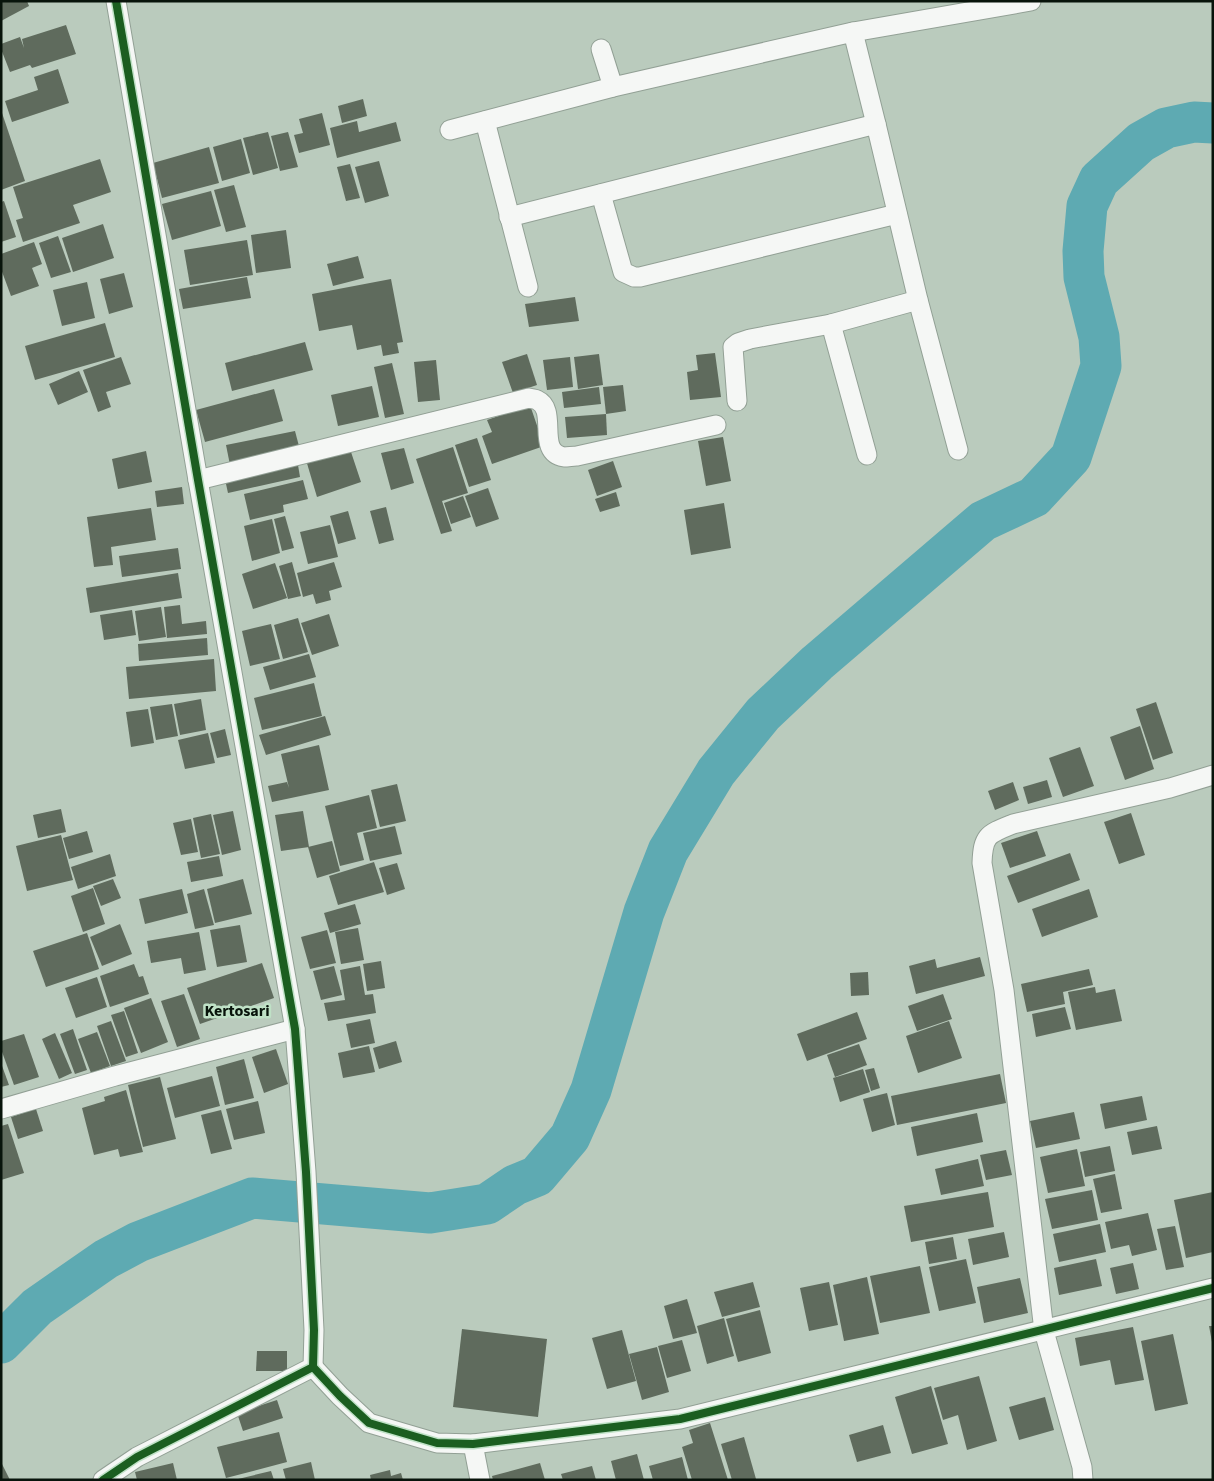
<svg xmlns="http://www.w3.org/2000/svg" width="1214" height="1481" font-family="'Source Sans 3',sans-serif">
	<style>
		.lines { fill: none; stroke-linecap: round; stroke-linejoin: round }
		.river { stroke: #5eaab2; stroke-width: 41 }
		.building { fill: #5f6b5d }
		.minor-casing { stroke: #92a095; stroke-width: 21 }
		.minor { stroke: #f5f7f5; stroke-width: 19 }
		.cycleway-casing { stroke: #bfe1c6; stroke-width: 11 }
		.cycleway { stroke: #1b5e20; stroke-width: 8 }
		.labels { text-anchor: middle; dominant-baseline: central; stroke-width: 5; stroke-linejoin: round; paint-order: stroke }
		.quarter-label { font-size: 16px; font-weight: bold; fill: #08140b; stroke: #bfe1c6 }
	</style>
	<rect width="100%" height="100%" fill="#bacbbd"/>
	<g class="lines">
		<polyline class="river" points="1,1343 37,1307 106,1259 138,1242 252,1198 430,1213 487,1204 515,1185 537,1176 570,1137 591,1090 644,912 668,851 716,772 763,714 817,663 983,521 1034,497 1071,457 1101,366 1099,337 1084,277 1083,251 1087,206 1099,180 1141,142 1166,128 1194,122 1213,123"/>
	</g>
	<g class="building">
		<polygon points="1,1 27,1 29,6 1,21"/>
		<polygon points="66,25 76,54 32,68 30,65 10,72 1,49 1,44 20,37 24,48 22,39"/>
		<polygon points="58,69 69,103 12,122 5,101 38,90 34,77"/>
		<polygon points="363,99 367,116 342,123 338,106"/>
		<polygon points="1,110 25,181 1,190"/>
		<polygon points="322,113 330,145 299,153 294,135 303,133 299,119"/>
		<polygon points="357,121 359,132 396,122 401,141 337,158 330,128"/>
		<polygon points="268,132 278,168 253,175 243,138"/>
		<polygon points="288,132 298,167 280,171 271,136"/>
		<polygon points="241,139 250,173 222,181 213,147"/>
		<polygon points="209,147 219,183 162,198 153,163"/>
		<polygon points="100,159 111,192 73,205 80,223 23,242 16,220 23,218 13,187"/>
		<polygon points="379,161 389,196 365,203 355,167"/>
		<polygon points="350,164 360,198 346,201 337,167"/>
		<polygon points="234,185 246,227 226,232 214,190"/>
		<polygon points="211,191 221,226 172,240 162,204"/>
		<polygon points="4,201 16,237 1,242 1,202"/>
		<polygon points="103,224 114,258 73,272 62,238"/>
		<polygon points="286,230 291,268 256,273 251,235"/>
		<polygon points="58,236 71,272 51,278 39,243"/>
		<polygon points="247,240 253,275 190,285 184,250"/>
		<polygon points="34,242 42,264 32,268 39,286 11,296 1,269 1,254"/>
		<polygon points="358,256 364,278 333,286 327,264"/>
		<polygon points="124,273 133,307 109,314 100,279"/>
		<polygon points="247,277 251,298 183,309 179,289"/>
		<polygon points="391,279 403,342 397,343 399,353 383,356 381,345 357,350 352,325 319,331 312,294"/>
		<polygon points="87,282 95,318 62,326 53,290"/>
		<polygon points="575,297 579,321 529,327 525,304"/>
		<polygon points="105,323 115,357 35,380 25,346"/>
		<polygon points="305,342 313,370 232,391 225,363"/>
		<polygon points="715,353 721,397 690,400 687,372 698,370 696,355"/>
		<polygon points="527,354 537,385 513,393 502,362"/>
		<polygon points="599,354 603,385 578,389 574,357"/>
		<polygon points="121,357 131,384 106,392 111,407 98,412 83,370"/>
		<polygon points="570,357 573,387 547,390 543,360"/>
		<polygon points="436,360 440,400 418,402 414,362"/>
		<polygon points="392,363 404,414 385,418 374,367"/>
		<polygon points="79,371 88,392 58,405 49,384"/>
		<polygon points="623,385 626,411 606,414 603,387"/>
		<polygon points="372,386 379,417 338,426 331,395"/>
		<polygon points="599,387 601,404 564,408 562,392"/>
		<polygon points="274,389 283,421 205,442 196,410"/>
		<polygon points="530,405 544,446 492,464 482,436 492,432 487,420"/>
		<polygon points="606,414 607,435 567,438 565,417"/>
		<polygon points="295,431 300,450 230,465 226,445"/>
		<polygon points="723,437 731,481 706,486 698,441"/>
		<polygon points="477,438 491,480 469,487 455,445"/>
		<polygon points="349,446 361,482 317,497 306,460"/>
		<polygon points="453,447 468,493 442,501 452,531 441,534 416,459"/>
		<polygon points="404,448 414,483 391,490 381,453"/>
		<polygon points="146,451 152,482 118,489 112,459"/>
		<polygon points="297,459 300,477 228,493 224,475"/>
		<polygon points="613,461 622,487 597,496 588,470"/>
		<polygon points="303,480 308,499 283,505 284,512 250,520 244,494"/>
		<polygon points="182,487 184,504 157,507 155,491"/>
		<polygon points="488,488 499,519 476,527 465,496"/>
		<polygon points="616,492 620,506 600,512 595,499"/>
		<polygon points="463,496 471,517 451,524 444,503"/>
		<polygon points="724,503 731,548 691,555 684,510"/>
		<polygon points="386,507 394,540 379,544 370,511"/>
		<polygon points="151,508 156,540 111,547 113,565 94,567 87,517"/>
		<polygon points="348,511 356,539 338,544 330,516"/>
		<polygon points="285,516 294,548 282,551 274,519"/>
		<polygon points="272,519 280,553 252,561 244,526"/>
		<polygon points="330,525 338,557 308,564 300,532"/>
		<polygon points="178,548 181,569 122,577 119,556"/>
		<polygon points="292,562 301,596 288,599 279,566"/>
		<polygon points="334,562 342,587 329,591 331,600 316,604 313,594 303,597 297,573"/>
		<polygon points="275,563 287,598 253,609 242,574"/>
		<polygon points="178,573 182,598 90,613 86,588"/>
		<polygon points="180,605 182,624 206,621 207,634 167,638 164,607"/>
		<polygon points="161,607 166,637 139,641 135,611"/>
		<polygon points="132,610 136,635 104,640 100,615"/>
		<polygon points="329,614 339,646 312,655 301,623"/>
		<polygon points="298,618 308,652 283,659 274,625"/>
		<polygon points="271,624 280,659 250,666 242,631"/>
		<polygon points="207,638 208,655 139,661 138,644"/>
		<polygon points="309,654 316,677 270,690 263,667"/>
		<polygon points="214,659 216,691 129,699 126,667"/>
		<polygon points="314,683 322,716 262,730 254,698"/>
		<polygon points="201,699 206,730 180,735 174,704"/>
		<polygon points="1156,702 1173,753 1153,760 1136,709"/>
		<polygon points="172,704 178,736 156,740 150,707"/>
		<polygon points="148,709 154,743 131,747 126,712"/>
		<polygon points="325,716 331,735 266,755 259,735"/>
		<polygon points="1140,726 1154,769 1125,780 1110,737"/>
		<polygon points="225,729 231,755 217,758 210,733"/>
		<polygon points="208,733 215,763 185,769 178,740"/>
		<polygon points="319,745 329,790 272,802 268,786 287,782 289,788 281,754"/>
		<polygon points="1080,747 1094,786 1063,797 1049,758"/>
		<polygon points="1047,780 1052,797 1028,804 1023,787"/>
		<polygon points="1013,782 1019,800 995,810 988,791"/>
		<polygon points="397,784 406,821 380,827 371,790"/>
		<polygon points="369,795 377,828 357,833 364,860 340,866 325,806"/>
		<polygon points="61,809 66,832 38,838 33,815"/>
		<polygon points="233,811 241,850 222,855 213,815"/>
		<polygon points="303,811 309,847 281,851 275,815"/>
		<polygon points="1131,813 1145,855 1119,864 1104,822"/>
		<polygon points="211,814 220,854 201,858 193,818"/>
		<polygon points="191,819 198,852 181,855 173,823"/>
		<polygon points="395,826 402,854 370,861 363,833"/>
		<polygon points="87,831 93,852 69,859 63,838"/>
		<polygon points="1037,831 1046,856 1010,868 1001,843"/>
		<polygon points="61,835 73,880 27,891 16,846"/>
		<polygon points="332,841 340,871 317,878 308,847"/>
		<polygon points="1070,853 1080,880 1018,903 1007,876"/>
		<polygon points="110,854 116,876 78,889 71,867"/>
		<polygon points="219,856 223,876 191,882 187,862"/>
		<polygon points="374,862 384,892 338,905 329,876"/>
		<polygon points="397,863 405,889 387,895 379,868"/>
		<polygon points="113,879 121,898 101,906 93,886"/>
		<polygon points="243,879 252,914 215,923 207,889"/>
		<polygon points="93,888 105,924 83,932 71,896"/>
		<polygon points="182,889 188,913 145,924 139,899"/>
		<polygon points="204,889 214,925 195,929 187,894"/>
		<polygon points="1089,889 1098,917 1042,937 1032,909"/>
		<polygon points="355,904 361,924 330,933 324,913"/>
		<polygon points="120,924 132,954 102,966 90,937"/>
		<polygon points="240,925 247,962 217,967 210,930"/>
		<polygon points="358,928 364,960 341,964 335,932"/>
		<polygon points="327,930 336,963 310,969 301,937"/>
		<polygon points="199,932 206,970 184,974 181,958 151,963 147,941"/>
		<polygon points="87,933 99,969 46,987 33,951"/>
		<polygon points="980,957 985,976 916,994 909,966 935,959 937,968"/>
		<polygon points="381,961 385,988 367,991 363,964"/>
		<polygon points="262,963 274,998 200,1024 187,988"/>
		<polygon points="134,964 139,977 143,976 149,994 110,1007 100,976"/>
		<polygon points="334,966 342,995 321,1000 313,971"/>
		<polygon points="360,966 365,995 373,994 376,1013 328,1021 324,1003 345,1000 340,970"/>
		<polygon points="1089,969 1093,985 1063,992 1065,1004 1027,1012 1021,984"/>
		<polygon points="868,972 869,995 851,996 850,973"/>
		<polygon points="97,977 107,1007 76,1018 65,988"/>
		<polygon points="1095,987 1096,993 1115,989 1122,1021 1076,1030 1068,992"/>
		<polygon points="184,994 200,1039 177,1047 161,1001"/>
		<polygon points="943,994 952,1019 917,1031 908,1006"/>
		<polygon points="151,998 168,1042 141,1053 124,1008"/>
		<polygon points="1065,1007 1071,1029 1036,1037 1032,1014"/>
		<polygon points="124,1011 138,1053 126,1057 111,1015"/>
		<polygon points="857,1012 867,1039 807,1061 797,1034"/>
		<polygon points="370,1019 375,1043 351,1048 346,1024"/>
		<polygon points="111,1021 126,1061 111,1066 97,1026"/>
		<polygon points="949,1021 962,1058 918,1073 906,1036"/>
		<polygon points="73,1029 87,1070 75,1074 60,1034"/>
		<polygon points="97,1032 110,1066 91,1073 78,1039"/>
		<polygon points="55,1033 72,1073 59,1079 42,1039"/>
		<polygon points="24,1034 39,1077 14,1085 1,1049 1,1041"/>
		<polygon points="396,1041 402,1062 379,1069 373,1048"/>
		<polygon points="859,1044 867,1065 835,1077 827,1055"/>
		<polygon points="369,1046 375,1072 343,1078 338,1053"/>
		<polygon points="276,1049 288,1084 264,1093 252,1057"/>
		<polygon points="244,1059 254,1098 225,1105 216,1067"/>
		<polygon points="1,1063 9,1085 1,1087"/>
		<polygon points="874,1068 880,1088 871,1091 865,1070"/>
		<polygon points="863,1069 870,1092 840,1102 833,1078"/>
		<polygon points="1000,1074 1006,1103 897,1125 891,1096"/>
		<polygon points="212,1076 220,1106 175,1118 167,1088"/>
		<polygon points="160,1077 176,1139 143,1147 128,1085"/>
		<polygon points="126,1090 143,1152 120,1157 118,1149 94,1155 82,1108 105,1101 104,1097"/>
		<polygon points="887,1093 895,1125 872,1132 863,1099"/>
		<polygon points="1142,1096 1147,1120 1105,1129 1100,1104"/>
		<polygon points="258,1101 265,1133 234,1140 226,1109"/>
		<polygon points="36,1109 43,1131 18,1139 11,1117"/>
		<polygon points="221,1110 232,1149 211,1154 201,1115"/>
		<polygon points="1074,1112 1080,1139 1036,1148 1030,1121"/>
		<polygon points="977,1113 983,1142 917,1156 911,1127"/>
		<polygon points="8,1124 24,1173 1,1180 1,1126"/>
		<polygon points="1157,1126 1162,1149 1132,1155 1127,1132"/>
		<polygon points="1110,1146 1115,1171 1085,1177 1080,1152"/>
		<polygon points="1077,1149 1085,1186 1048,1193 1040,1157"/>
		<polygon points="1006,1150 1012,1175 986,1180 980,1155"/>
		<polygon points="978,1159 984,1186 941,1195 935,1169"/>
		<polygon points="1115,1174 1122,1209 1101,1213 1093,1179"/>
		<polygon points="1092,1190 1098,1220 1052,1229 1045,1199"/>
		<polygon points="988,1192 994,1227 911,1242 904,1206"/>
		<polygon points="1213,1192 1213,1252 1186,1258 1174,1200"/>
		<polygon points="1148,1213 1157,1250 1132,1256 1129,1245 1111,1249 1105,1222"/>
		<polygon points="1100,1224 1106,1252 1059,1262 1053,1234"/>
		<polygon points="1175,1226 1184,1267 1166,1270 1157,1229"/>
		<polygon points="1004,1232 1009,1257 973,1265 968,1239"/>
		<polygon points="953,1237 957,1259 929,1264 925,1242"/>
		<polygon points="966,1259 976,1303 939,1311 929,1267"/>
		<polygon points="1096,1259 1102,1286 1059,1295 1054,1268"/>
		<polygon points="1133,1263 1139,1289 1116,1294 1110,1268"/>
		<polygon points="920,1266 930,1313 880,1323 870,1276"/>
		<polygon points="867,1277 879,1334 844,1341 833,1285"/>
		<polygon points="1020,1278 1028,1313 984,1323 977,1287"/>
		<polygon points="753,1282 760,1307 722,1317 714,1292"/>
		<polygon points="829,1282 838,1325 809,1331 800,1288"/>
		<polygon points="687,1299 697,1333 673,1339 664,1306"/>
		<polygon points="760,1310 771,1353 738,1362 726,1319"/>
		<polygon points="724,1318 734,1356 707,1364 697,1326"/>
		<polygon points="1209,1326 1213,1326 1213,1341 1212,1342"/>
		<polygon points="1133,1327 1144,1380 1115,1385 1110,1360 1080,1366 1075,1338"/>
		<polygon points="462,1329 547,1339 538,1417 453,1407"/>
		<polygon points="622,1330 636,1381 607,1389 592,1338"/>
		<polygon points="1173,1334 1188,1404 1155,1411 1141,1341"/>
		<polygon points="682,1340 691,1371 667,1378 658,1346"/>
		<polygon points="657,1347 669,1392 642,1400 629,1354"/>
		<polygon points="257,1351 287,1351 287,1371 256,1371"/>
		<polygon points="979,1376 997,1441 967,1450 958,1415 943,1420 934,1388"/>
		<polygon points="931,1386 948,1444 912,1454 895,1397"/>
		<polygon points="1045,1397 1054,1430 1019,1440 1009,1407"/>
		<polygon points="277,1400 283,1418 243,1431 237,1413"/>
		<polygon points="710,1423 728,1480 692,1480 682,1447 693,1443 689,1430"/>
		<polygon points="883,1425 891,1453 857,1462 849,1435"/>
		<polygon points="279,1432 287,1462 226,1478 217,1447"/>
		<polygon points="744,1437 756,1479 732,1480 721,1444"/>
		<polygon points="637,1454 644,1480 616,1480 611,1461"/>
		<polygon points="682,1457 688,1480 653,1480 649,1466"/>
		<polygon points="1,1462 10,1480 1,1480"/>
		<polygon points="311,1462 315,1480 286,1480 283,1469"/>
		<polygon points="173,1463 177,1480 137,1480 135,1472"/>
		<polygon points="540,1463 545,1480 493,1480 492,1476"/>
		<polygon points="592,1466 596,1480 563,1480 561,1474"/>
		<polygon points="390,1470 391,1476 401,1473 403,1480 371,1480 370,1475"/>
		<polygon points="271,1471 274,1480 238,1480 238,1479"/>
	</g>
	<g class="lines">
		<g class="minor-casing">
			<g id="minor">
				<polyline points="853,32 1031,1"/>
				<polyline points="601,49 613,87"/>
				<polyline points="485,121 528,287"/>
				<polyline points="450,130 613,87 853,32 876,124 918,300 958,450"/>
				<polyline points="601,194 623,272 634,277 640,277 897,214"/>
				<polyline points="509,217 876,124"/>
				<polyline points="737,401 733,347 738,343 750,339 831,324"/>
				<polyline points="867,455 831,324 918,300"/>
				<path d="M198 480 529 398C532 399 535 399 537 400 559 410 535 452 564 457 568 457 573 456 577 456L716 425"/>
				<polyline points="1,1109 115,1076 295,1029"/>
				<polyline points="313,1367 340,1396 369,1423 437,1443 473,1444 680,1419 1213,1288"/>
				<polyline points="473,1444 480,1480"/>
				<polyline points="103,1480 137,1457 313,1367 314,1330 306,1172 295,1029 198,480 116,1"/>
				<path d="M1083 1480 1082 1467 1044 1331 1004 990 982 863C983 835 988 834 1013 824L1170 788 1213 775"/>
			</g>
		</g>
		<use href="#minor" class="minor"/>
		<g class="cycleway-casing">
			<g id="cycleway">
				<polyline points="313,1367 340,1396 369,1423 437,1443 473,1444 680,1419 1213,1288"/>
				<polyline points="103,1480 137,1457 313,1367 314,1330 306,1172 295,1029 198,480 116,1"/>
			</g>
		</g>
		<use href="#cycleway" class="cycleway"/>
	</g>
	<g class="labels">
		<g class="quarter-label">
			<text x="237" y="1011">Kertosari</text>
		</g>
	</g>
	<rect width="1214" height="1481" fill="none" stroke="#08140b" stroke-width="5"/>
</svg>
